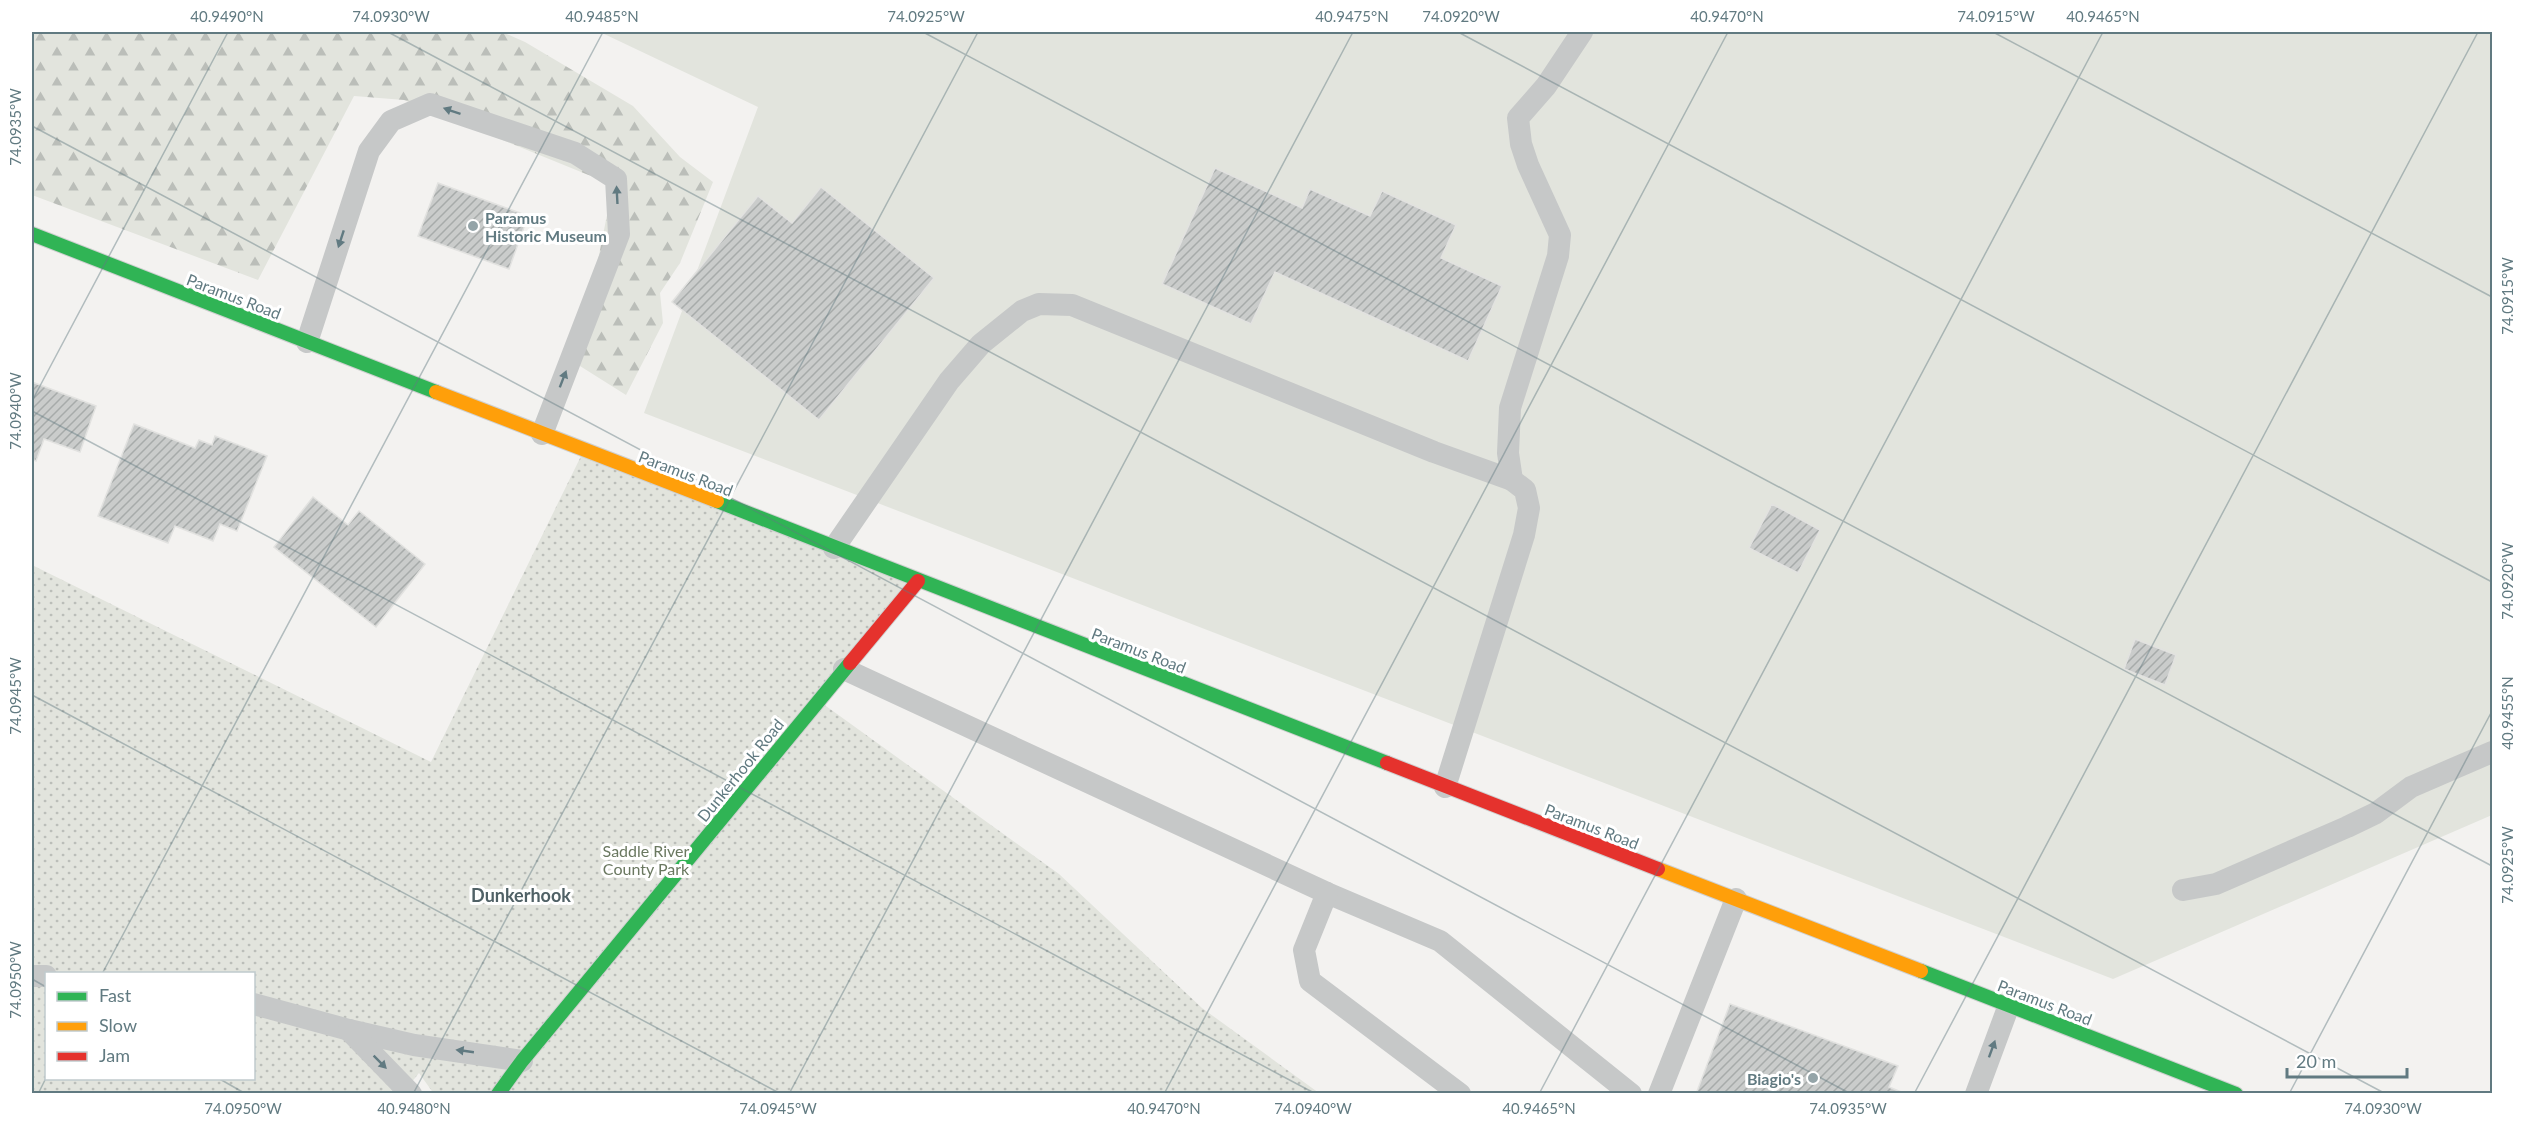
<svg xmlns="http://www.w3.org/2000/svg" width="2524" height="1125" font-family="Lato,sans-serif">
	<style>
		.grass { fill: #e2e4dd }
		.forest { fill: url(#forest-firs) }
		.park { fill: url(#park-dots); fill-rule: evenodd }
		.building { fill: url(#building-hatch); stroke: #e2e2e0; stroke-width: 1.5 }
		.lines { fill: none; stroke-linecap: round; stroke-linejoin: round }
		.fast-casing { stroke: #cfd0d0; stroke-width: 16 }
		.slow-casing { stroke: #cfd0d0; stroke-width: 16 }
		.jam-casing { stroke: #cfd0d0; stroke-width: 16 }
		.lane { stroke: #c6c8c8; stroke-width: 22 }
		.fast { stroke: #30b455; stroke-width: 14 }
		.slow { stroke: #ff9f0a; stroke-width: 14 }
		.jam { stroke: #e5322d; stroke-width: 14 }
		.oneway { fill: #617a81 }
		.ticks { fill: none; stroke: #617a81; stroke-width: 1.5; stroke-opacity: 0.45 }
		.poi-dot { fill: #94a4a8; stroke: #fff; stroke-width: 2 }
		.labels { text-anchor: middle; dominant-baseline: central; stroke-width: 6; stroke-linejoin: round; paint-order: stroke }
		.poi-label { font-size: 16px; font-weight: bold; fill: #617a81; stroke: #fff; text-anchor: start }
		.street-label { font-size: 16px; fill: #617a81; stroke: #fff }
		.park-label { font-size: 16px; fill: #6a7860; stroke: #fff }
		.neighbourhood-label { font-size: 18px; font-weight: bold; fill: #506166; stroke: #fff }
		.neatline { fill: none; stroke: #617a81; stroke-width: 2 }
		.ticks-label { font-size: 15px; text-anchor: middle; fill: #617a81 }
	</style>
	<defs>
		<pattern id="forest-firs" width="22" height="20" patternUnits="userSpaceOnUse" patternTransform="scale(1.5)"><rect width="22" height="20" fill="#e2e4dd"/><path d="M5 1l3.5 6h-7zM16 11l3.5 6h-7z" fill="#bbbeb9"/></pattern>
		<pattern id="park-dots" width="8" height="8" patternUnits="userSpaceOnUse" patternTransform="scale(1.5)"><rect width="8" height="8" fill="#e2e4dd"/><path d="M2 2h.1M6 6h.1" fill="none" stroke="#bbbeb9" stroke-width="1.8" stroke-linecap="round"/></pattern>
		<pattern id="building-hatch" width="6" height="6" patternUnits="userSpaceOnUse" patternTransform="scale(1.5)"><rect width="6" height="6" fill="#cacccb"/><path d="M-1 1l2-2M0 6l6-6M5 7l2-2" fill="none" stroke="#a7abaa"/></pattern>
	</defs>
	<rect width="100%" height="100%" fill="#f3f2f0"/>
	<polygon class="grass" points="600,32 2492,32 2492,815 2113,979 644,413 758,107"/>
	<polygon class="forest" points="32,32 502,32 525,42 633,106 680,157 713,182 680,263 660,293 663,323 626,395 572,361 597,265 613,185 404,100 354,96 258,280 32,195"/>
	<path class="park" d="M584 450 918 581 819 701 1059 874 1202 1008 1319 1093 434 1094 419 1073 403 1093H32V565L431 762ZM46 974H254V1078H46Z"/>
	<g class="building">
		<polygon points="1215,168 1302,208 1310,189 1370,216 1382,191 1456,225 1441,258 1502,286 1468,361 1275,272 1251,324 1162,284"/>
		<polygon points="438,183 528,216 509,269 418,236"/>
		<polygon points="821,187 934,278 819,420 672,302 758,196 792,223"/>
		<polygon points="32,382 96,406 80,452 44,439 36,461 32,459"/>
		<polygon points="134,424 195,448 199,440 212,445 215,436 267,456 237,531 220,524 213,541 175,526 168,543 98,516"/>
		<polygon points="313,497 348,525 359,511 425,564 376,627 274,547"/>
		<polygon points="1772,504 1820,530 1798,573 1749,548"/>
		<polygon points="2135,639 2176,655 2165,685 2124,669"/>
		<polygon points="1730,1004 1898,1066 1889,1087 1906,1094 1696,1094"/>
	</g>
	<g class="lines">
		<g class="fast-casing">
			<g id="fast">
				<polyline points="32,234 436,392"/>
				<polyline points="717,501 1387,763"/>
				<polyline points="1921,971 2236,1094"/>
				<polyline points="498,1094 522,1061 850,663"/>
			</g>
		</g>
		<g class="slow-casing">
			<g id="slow">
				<polyline points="436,392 717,501"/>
				<polyline points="1658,869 1921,971"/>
			</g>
		</g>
		<g class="jam-casing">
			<g id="jam">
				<polyline points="850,663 918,581"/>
				<polyline points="1387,763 1658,869"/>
			</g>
		</g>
		<g class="lane">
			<polyline points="307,342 369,151 391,121 430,104 575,153 616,179 619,234 542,434"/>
			<polyline points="834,548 949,381 981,344 1022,311 1039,304 1072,305 1434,452 1512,480"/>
			<polyline points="844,669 1327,893 1440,941 1631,1094"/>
			<polyline points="1445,787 1524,535 1529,508 1525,490 1512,480 1508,453 1510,408 1558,256 1560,235 1528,165 1521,144 1518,118 1546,86 1582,32"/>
			<polyline points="2183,890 2216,884 2347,827 2376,813 2411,787 2492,752"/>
			<polyline points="1327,893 1304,950 1310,981 1460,1094"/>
			<polyline points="32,976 46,976"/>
			<polyline points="254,1004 349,1030 414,1045 522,1061"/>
			<polyline points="349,1030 411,1094"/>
			<polyline points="1659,1094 1736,899"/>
			<polyline points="1976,1094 2009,1005"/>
		</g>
		<use href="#fast" class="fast"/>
		<use href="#slow" class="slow"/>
		<use href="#jam" class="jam"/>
	</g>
	<defs><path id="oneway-solid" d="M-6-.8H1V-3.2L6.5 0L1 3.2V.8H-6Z" transform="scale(1.5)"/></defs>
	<g class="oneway">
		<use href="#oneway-solid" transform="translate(452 111) rotate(-161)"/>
		<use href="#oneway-solid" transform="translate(617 195) rotate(-93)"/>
		<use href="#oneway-solid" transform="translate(341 239) rotate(108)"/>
		<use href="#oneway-solid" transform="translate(563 379) rotate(-69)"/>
		<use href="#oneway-solid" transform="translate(1992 1049) rotate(-70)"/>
		<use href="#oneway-solid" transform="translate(465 1051) rotate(-172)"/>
		<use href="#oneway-solid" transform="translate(380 1062) rotate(45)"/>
	</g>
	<path class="ticks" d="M388 32 2386 1094M923 32 2492 866M1458 32 2492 582M1993 32 2492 297M32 126 1851 1094M32 401 228 32M32 411 1316 1094M32 695 781 1094M102 974 603 32M32 979 46 987M218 1078 246 1094M38 1094 46 1078M413 1094 978 32M789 1094 1353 32M1164 1094 1728 32M1539 1094 2103 32M1914 1094 2478 32M2289 1094 2492 711"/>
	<g class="poi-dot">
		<circle cx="473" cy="226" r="6"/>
		<circle cx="1813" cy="1078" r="6"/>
	</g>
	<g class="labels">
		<g class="poi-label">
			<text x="485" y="217">Paramus<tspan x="485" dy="18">Historic Museum</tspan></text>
			<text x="1801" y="1078" text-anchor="end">Biagio's</text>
		</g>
		<g class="street-label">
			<text transform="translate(234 296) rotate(21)">Paramus Road</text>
			<text transform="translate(686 473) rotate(21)">Paramus Road</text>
			<text transform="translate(1139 650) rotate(21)">Paramus Road</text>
			<text transform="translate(740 770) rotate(-51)">Dunkerhook Road</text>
			<text transform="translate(1592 826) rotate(21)">Paramus Road</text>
			<text transform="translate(2045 1002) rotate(21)">Paramus Road</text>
		</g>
		<g class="park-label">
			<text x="646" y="850">Saddle River<tspan x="646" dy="18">County Park</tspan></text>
		</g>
		<g class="neighbourhood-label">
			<text x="521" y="895">Dunkerhook</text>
		</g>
	</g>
	<rect width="2524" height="1125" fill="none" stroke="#ffffff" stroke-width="66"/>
	<rect x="45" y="972" width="210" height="108" fill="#ffffff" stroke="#c0cacd" stroke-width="1.5"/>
	<rect x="57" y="992" width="30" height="9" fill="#30b455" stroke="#c0cacd" stroke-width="1.5"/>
	<text x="99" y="1002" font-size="18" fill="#617a81">Fast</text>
	<rect x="57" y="1022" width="30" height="9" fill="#ff9f0a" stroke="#c0cacd" stroke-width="1.5"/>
	<text x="99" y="1032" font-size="18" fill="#617a81">Slow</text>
	<rect x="57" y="1052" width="30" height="9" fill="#e5322d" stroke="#c0cacd" stroke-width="1.5"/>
	<text x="99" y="1062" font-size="18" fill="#617a81">Jam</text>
	<path d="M2287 1068v9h120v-9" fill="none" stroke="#617a81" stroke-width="3"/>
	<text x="2296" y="1068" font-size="18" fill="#617a81" stroke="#ffffff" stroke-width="4.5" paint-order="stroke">20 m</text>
	<rect x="33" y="33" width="2458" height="1059" class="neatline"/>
	<g class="ticks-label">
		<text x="227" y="22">40.9490°N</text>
		<text x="391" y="22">74.0930°W</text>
		<text x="602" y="22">40.9485°N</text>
		<text x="926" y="22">74.0925°W</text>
		<text x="1352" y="22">40.9475°N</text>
		<text x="1461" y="22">74.0920°W</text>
		<text x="1727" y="22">40.9470°N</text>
		<text x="1996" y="22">74.0915°W</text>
		<text x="2103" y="22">40.9465°N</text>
		<text transform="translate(16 127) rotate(-90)" y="5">74.0935°W</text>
		<text transform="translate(2508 296) rotate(-90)" y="5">74.0915°W</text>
		<text transform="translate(16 411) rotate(-90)" y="5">74.0940°W</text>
		<text transform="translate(2508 581) rotate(-90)" y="5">74.0920°W</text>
		<text transform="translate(16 696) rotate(-90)" y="5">74.0945°W</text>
		<text transform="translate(2508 713) rotate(-90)" y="5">40.9455°N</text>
		<text transform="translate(2508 865) rotate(-90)" y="5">74.0925°W</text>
		<text transform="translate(16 980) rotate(-90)" y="5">74.0950°W</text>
		<text x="243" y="1114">74.0950°W</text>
		<text x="414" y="1114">40.9480°N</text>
		<text x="778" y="1114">74.0945°W</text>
		<text x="1164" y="1114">40.9470°N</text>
		<text x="1313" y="1114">74.0940°W</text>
		<text x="1539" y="1114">40.9465°N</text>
		<text x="1848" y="1114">74.0935°W</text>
		<text x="2383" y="1114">74.0930°W</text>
	</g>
</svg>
